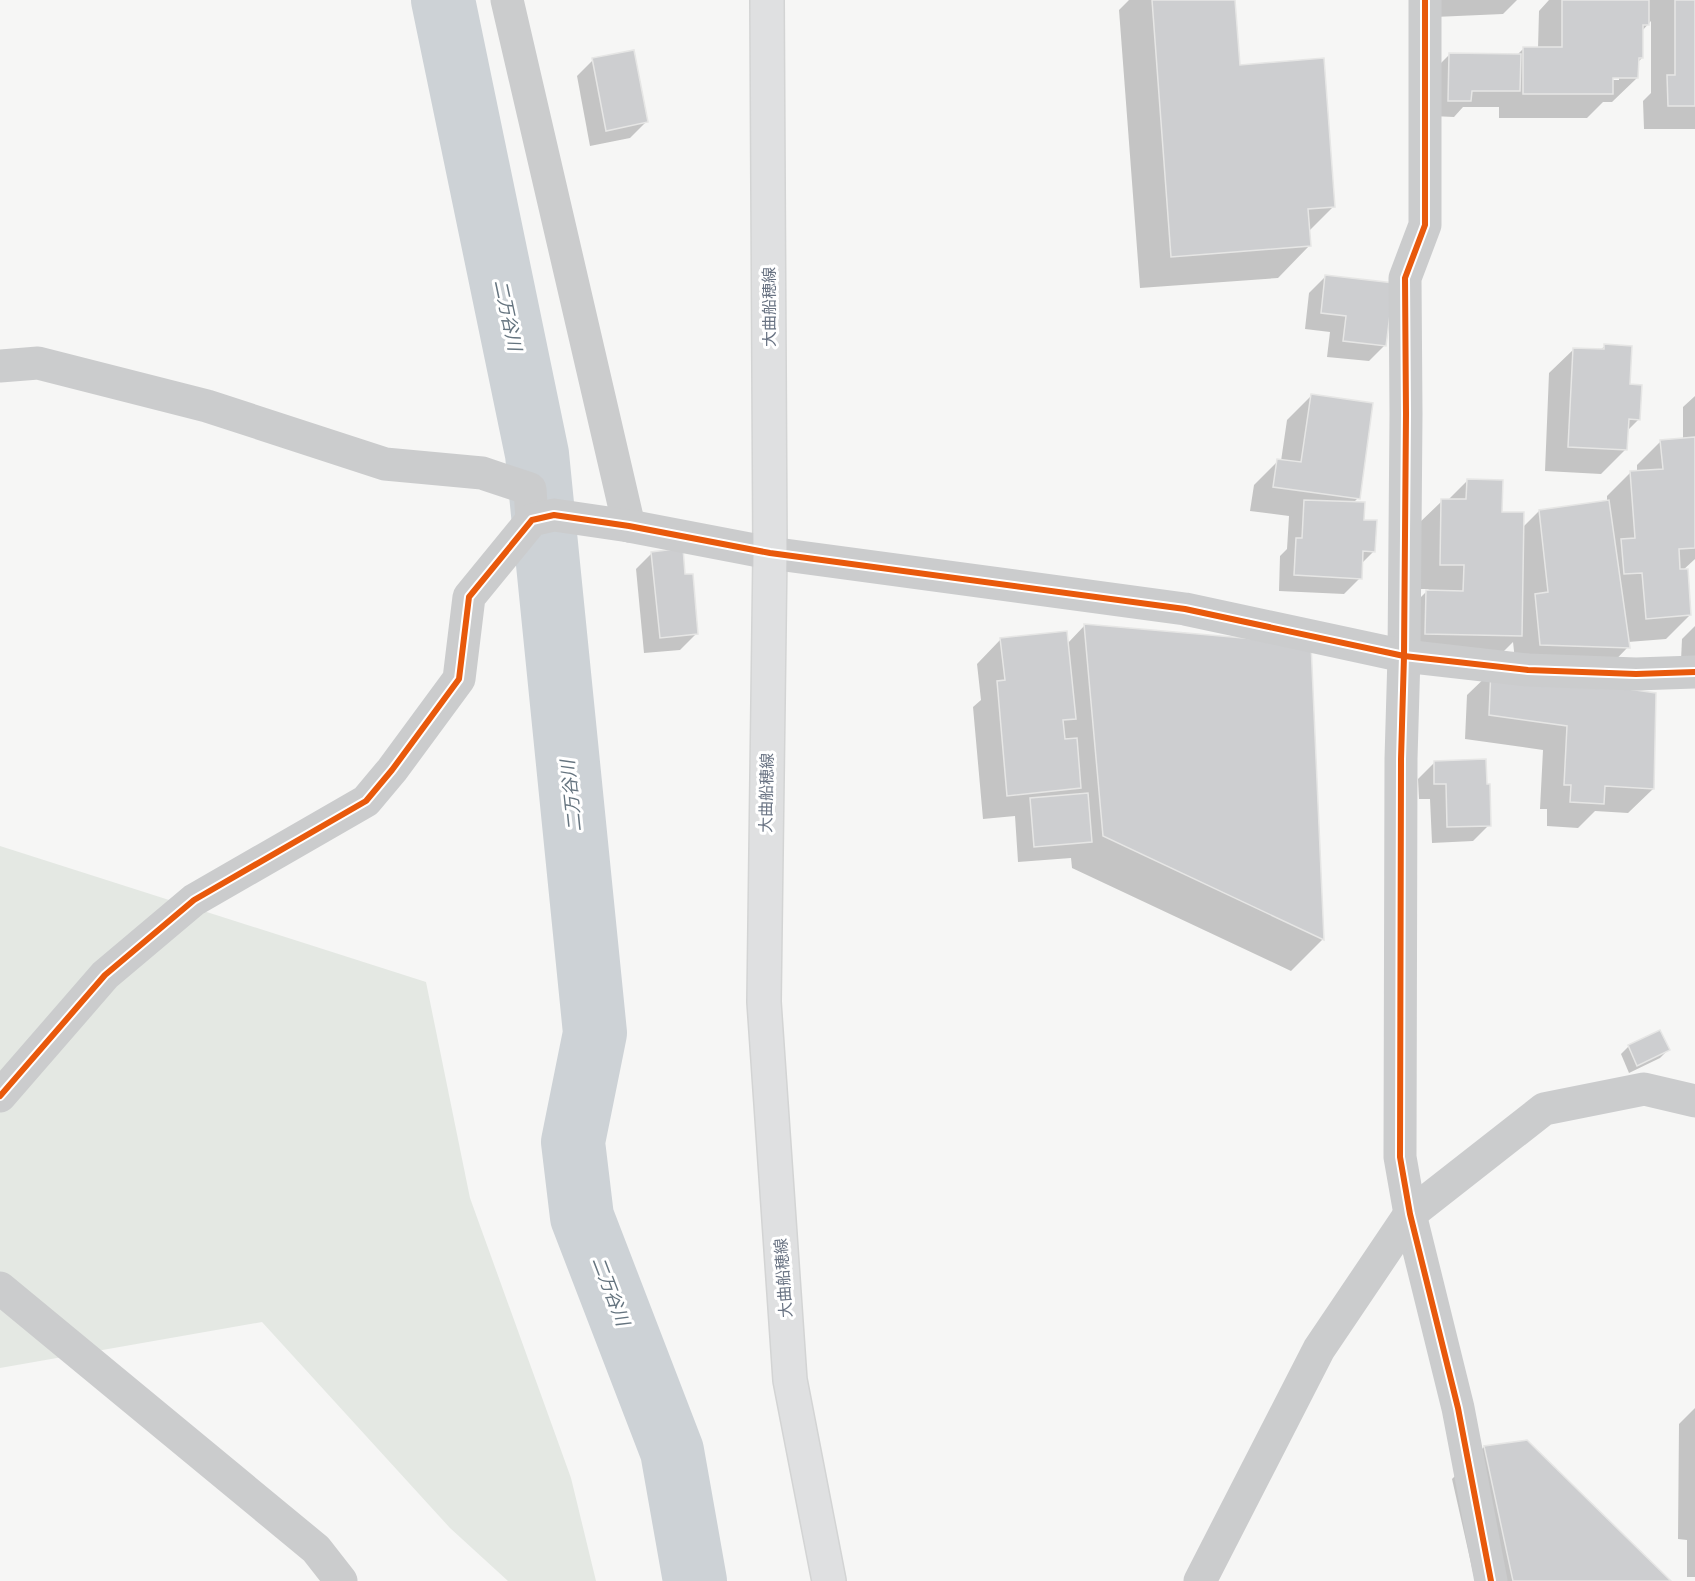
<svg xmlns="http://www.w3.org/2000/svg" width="1695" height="1581" font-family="'Asap Condensed','Noto Sans JP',sans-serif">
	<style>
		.green { fill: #e4e8e3 }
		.shadow { fill: #0003; fill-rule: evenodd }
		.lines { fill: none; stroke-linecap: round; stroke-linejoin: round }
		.river { stroke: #cdd2d6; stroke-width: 64 }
		.building { fill: #cdced0; stroke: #e6e6e5; stroke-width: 1.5 }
		.secondary-casing { stroke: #d3d4d4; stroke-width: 36 }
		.minor { stroke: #cbcccd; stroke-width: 33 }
		.secondary { stroke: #dfe0e1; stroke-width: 33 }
		.cycleway-casing { stroke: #fff; stroke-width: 10 }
		.cycleway { stroke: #e8590c; stroke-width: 6 }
		.labels { text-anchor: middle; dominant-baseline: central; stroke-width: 6; stroke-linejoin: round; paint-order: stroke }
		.street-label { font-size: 16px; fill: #697383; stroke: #fff }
		.water-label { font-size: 18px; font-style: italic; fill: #65747f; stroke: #fff }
	</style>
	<rect width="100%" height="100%" fill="#f6f6f5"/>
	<polygon class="green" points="0,846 426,982 470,1198 571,1478 596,1581 508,1581 450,1528 262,1322 0,1368"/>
	<g class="shadow">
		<polygon points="1129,0 1233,0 1238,67 1333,207 1308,232 1309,246 1278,278 1140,288 1119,10"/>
		<polygon points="1411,0 1517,0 1503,14 1412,18"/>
		<path d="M1549 0H1695V129H1644L1643 101 1651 93V21L1642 31V58L1637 63V78L1612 102H1603L1587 118H1499V107H1463L1454 117 1432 116 1433 71 1450 54 1516 56 1524 48H1538L1539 11ZM1606 77H1619V80H1606Z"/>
		<polygon points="593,60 646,122 630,138 590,146 577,76"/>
		<polygon points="1325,277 1385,345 1369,361 1327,357 1330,332 1305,329 1309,293"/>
		<polygon points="1605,346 1628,386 1639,419 1627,431 1626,449 1601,474 1545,471 1549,373 1574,349 1600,350"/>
		<polygon points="1311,396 1358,498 1353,503 1363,521 1373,552 1361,564 1360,578 1344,594 1279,591 1280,556 1287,549 1289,516 1250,511 1254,485 1278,461 1281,461 1287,420"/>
		<polygon points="1695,396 1695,559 1682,571 1690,615 1666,639 1628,642 1628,647 1604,672 1516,669 1513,642 1496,659 1401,658 1402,616 1429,589 1416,589 1417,525 1442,501 1447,501 1467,481 1501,514 1522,528 1539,511 1607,501 1607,496 1631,472 1637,472 1637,465 1661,441 1683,439 1683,407"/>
		<polygon points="652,553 684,576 696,634 680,650 644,653 636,569"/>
		<polygon points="1085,625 1310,646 1323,939 1291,971 1072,868 1071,858 1018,862 1015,816 983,819 973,707 981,700 977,664 1001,639 1067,644"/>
		<polygon points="1695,626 1695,682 1680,681 1682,639"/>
		<polygon points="1492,671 1654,694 1653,789 1628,813 1595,811 1578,828 1547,826 1547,809 1540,809 1543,750 1465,739 1467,695"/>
		<polygon points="1434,763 1489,825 1473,841 1432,843 1430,799 1419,799 1418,779"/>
		<polygon points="1629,1046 1668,1050 1660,1058 1629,1073 1621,1054"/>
		<polygon points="1695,1408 1695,1577 1687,1577 1687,1540 1678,1539 1679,1424"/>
		<polygon points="1484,1447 1669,1581 1475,1581 1452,1479"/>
	</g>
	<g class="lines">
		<polyline class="river" points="443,0 537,454 595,1033 573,1142 582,1217 672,1451 695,1581"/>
	</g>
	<g class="building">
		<polygon points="1152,0 1235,0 1240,65 1324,58 1335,207 1308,209 1311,246 1171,257"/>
		<polygon points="1562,0 1649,0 1649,25 1643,25 1643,58 1639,58 1638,78 1613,78 1613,94 1523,94 1523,47 1562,47"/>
		<polygon points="1675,0 1695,0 1695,106 1668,106 1667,75 1675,75"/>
		<polygon points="634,50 648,122 606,131 592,58"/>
		<polygon points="1449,53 1521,54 1520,91 1472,91 1471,101 1448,101"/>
		<polygon points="1325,275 1394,283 1386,346 1343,341 1346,316 1321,313"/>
		<polygon points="1604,344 1632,346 1630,384 1642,385 1640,420 1629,419 1627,450 1568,447 1573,348 1604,349"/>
		<polygon points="1311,394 1373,403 1360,499 1273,487 1277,459 1301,462"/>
		<polygon points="1695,437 1695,548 1679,549 1680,569 1688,569 1691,615 1646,619 1642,573 1624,574 1621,539 1635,538 1630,471 1663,469 1660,440"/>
		<polygon points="1467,479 1503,480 1502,512 1524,512 1522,636 1425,634 1426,590 1463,591 1464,565 1440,565 1441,499 1466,499"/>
		<polygon points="1304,500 1365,502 1364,520 1377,520 1375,552 1363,551 1362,579 1294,575 1296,538 1302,538"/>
		<polygon points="1609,500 1630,648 1540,645 1535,594 1548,592 1539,510"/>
		<polygon points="683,548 685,574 693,574 698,634 660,638 651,552"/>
		<polygon points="1084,624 1311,644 1324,940 1103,836"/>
		<polygon points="1067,631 1076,719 1063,720 1065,739 1077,738 1081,788 1007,796 997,681 1005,680 1000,638"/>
		<polygon points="1491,669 1656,693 1654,789 1605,786 1604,804 1570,802 1571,785 1564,785 1567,726 1489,715"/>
		<polygon points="1486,759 1487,784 1490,784 1491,826 1447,827 1446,784 1434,784 1434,761"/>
		<polygon points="1088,793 1092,842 1034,847 1030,798"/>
		<polygon points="1660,1030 1670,1050 1637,1066 1628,1045"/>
		<polygon points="1527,1440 1671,1581 1513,1581 1484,1446"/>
	</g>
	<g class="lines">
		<g class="secondary-casing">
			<polyline id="secondary" points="767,0 770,553 764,1002 790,1380 829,1581"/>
		</g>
		<g class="minor">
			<polyline points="507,0 629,526"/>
			<polyline points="1425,0 1425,225 1405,278 1406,414 1404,656 1401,759 1400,1157 1410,1214 1458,1408 1491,1581"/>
			<polyline points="0,366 38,363 207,406 385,464 482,473 530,489 532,520"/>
			<polyline points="0,1096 105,975 194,900 366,801 392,770 459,679 469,597 532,520 554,515 629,526 770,553 1185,609 1404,656 1528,670 1636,674 1695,672"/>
			<polyline points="0,1288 316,1549 341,1581"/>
			<polyline points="1200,1581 1319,1349 1410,1214 1544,1109 1644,1089 1695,1101"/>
		</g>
		<use href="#secondary" class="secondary"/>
		<g class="cycleway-casing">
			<g id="cycleway">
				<polyline points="1425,0 1425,225 1405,278 1406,414 1404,656 1401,759 1400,1157 1410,1214 1458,1408 1491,1581"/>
				<polyline points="0,1096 105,975 194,900 366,801 392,770 459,679 469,597 532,520 554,515 629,526 770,553 1185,609 1404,656 1528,670 1636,674 1695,672"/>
			</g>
		</g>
		<use href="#cycleway" class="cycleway"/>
	</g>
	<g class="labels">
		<g class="street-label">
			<text transform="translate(769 307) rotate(-90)">大曲船穂線</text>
			<text transform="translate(766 793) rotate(-89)">大曲船穂線</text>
			<text transform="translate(783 1278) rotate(-94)">大曲船穂線</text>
		</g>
		<g class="water-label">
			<text transform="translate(508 315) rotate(78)">二万谷川</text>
			<text transform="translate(571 796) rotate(-96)">二万谷川</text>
			<text transform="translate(611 1291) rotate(69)">二万谷川</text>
		</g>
	</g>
</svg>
